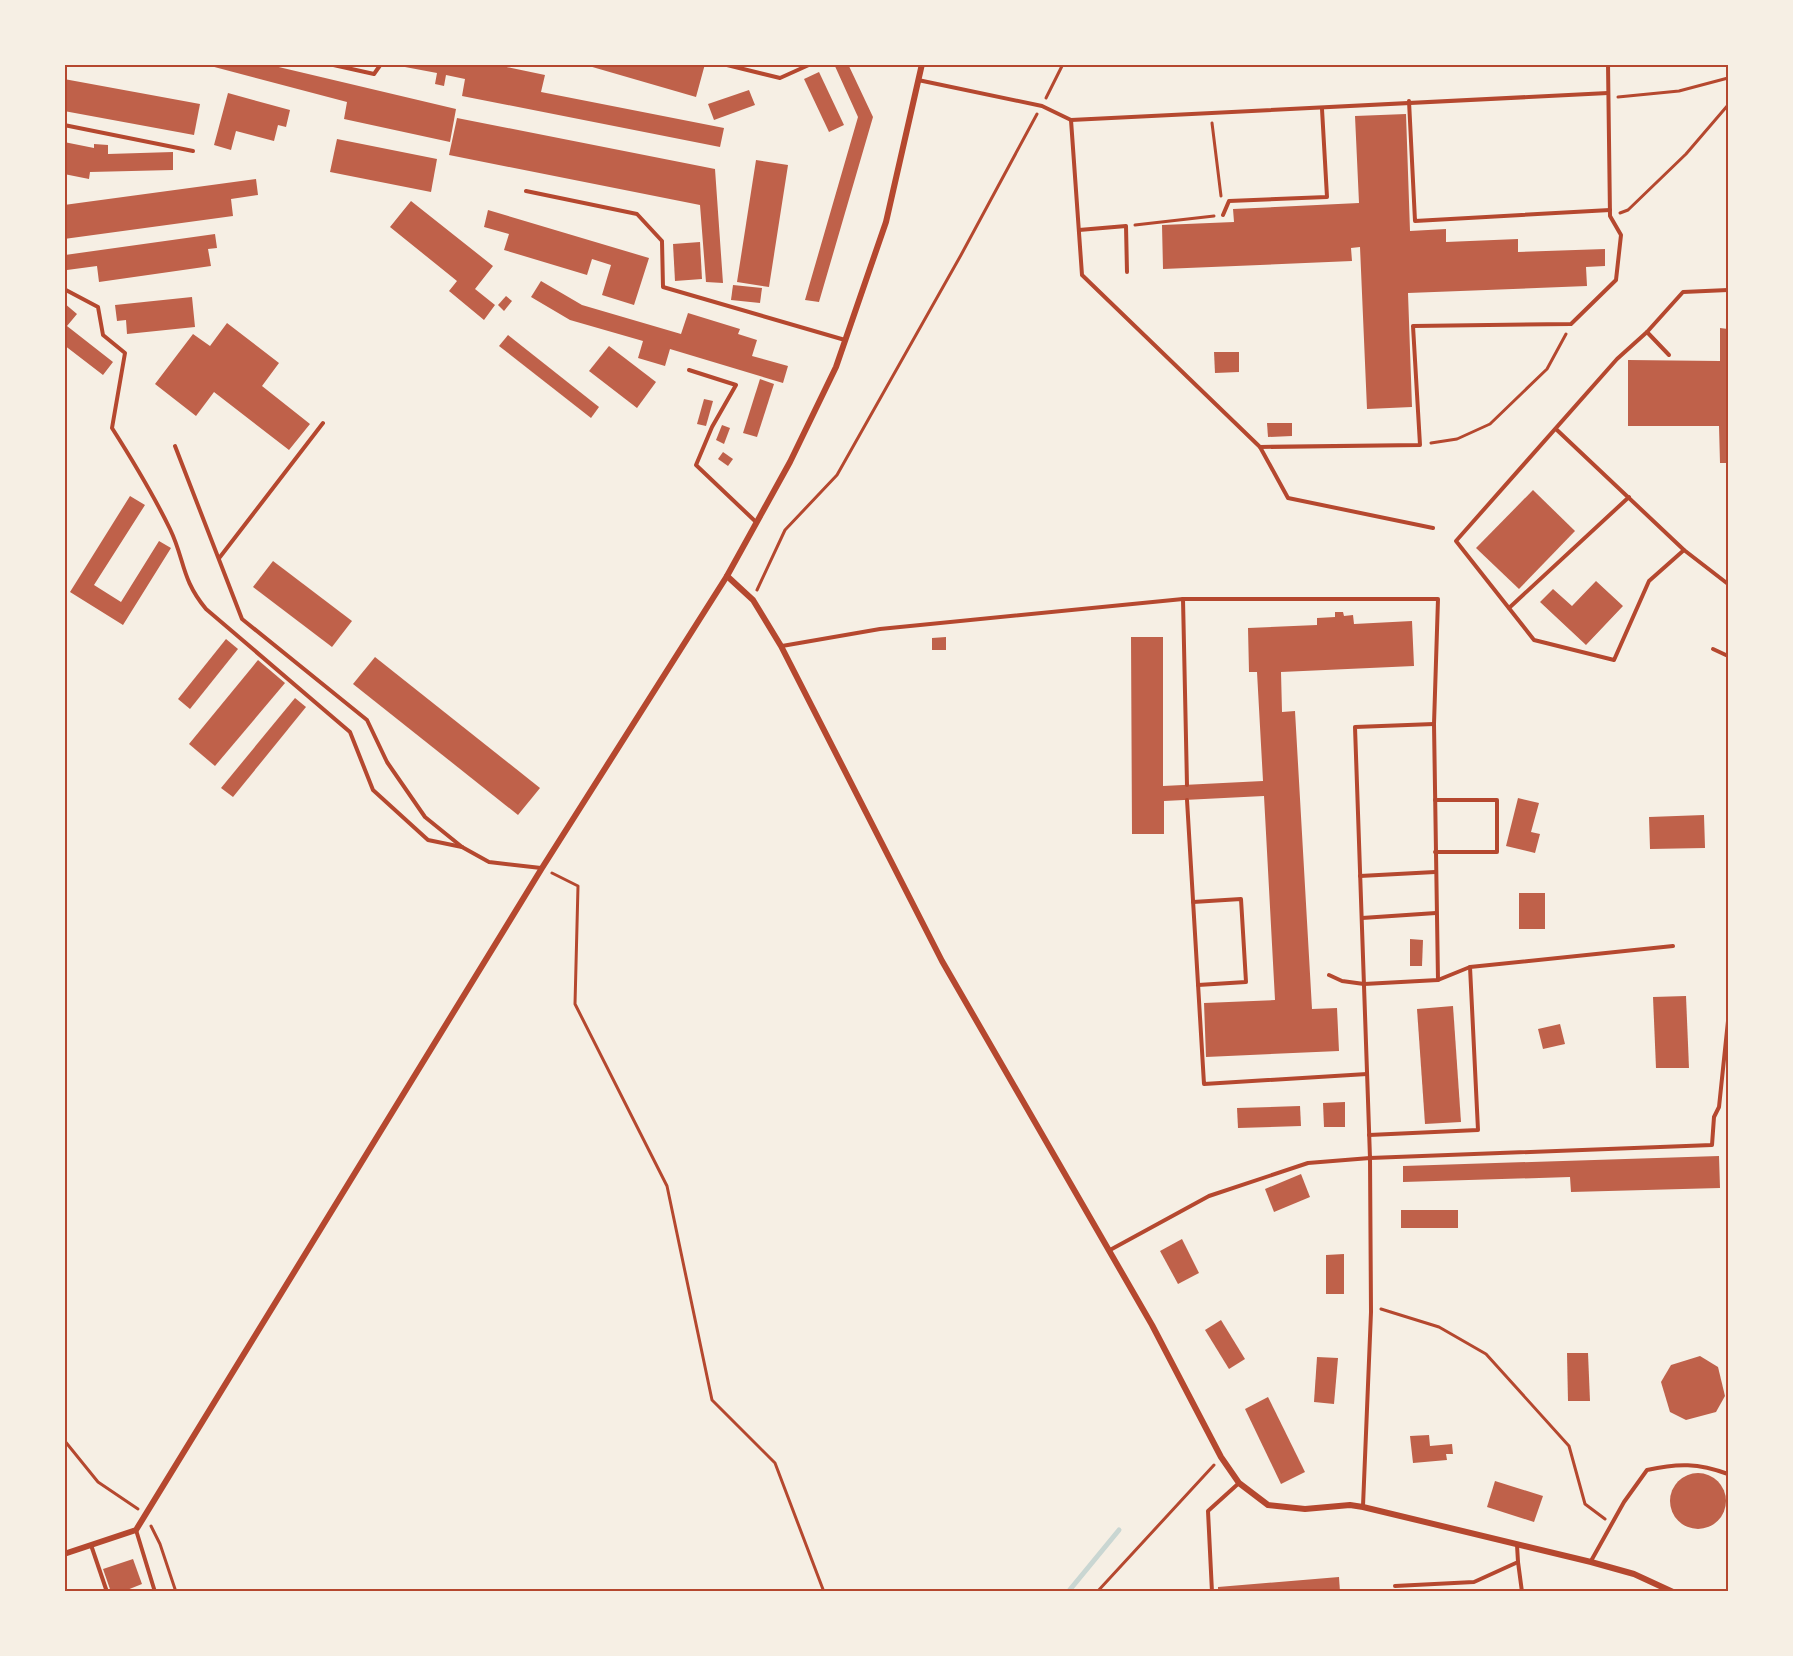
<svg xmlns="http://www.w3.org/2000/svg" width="1793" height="1656" font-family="'Fira Sans Condensed',sans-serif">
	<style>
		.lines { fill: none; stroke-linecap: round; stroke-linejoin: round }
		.stream { stroke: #c9d6d2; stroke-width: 5 }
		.building { fill: #bf614a }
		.path { stroke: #b5482f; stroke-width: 3 }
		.service { stroke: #b5482f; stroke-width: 4 }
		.minor { stroke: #b5482f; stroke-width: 6 }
		.neatline { fill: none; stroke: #b5482f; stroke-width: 2 }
	</style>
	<rect width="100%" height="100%" fill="#f6efe4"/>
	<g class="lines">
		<polyline class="stream" points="1068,1592 1119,1530"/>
	</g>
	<g class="building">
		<polygon points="203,64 266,64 456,109 450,142 344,119 347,102"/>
		<polygon points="405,64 492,64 545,75 541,92 724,128 720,147 462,96 465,79 446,75 444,86 435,84 437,73 405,67"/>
		<polygon points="582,64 705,64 696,97"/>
		<polygon points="834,64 848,64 873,117 819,302 805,300 858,117"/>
		<polygon points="819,72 844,125 829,132 804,79"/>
		<polygon points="64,79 200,104 194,135 64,111"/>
		<polygon points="749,90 755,105 714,120 708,104"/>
		<polygon points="228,93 290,110 286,127 278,125 274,141 236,131 231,150 214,145"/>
		<polygon points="1406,114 1410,231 1446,229 1446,242 1518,239 1518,252 1605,249 1605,266 1586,267 1587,286 1408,293 1412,407 1367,409 1360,247 1351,248 1352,261 1163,269 1162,225 1234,222 1233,209 1359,203 1355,116"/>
		<polygon points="457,118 715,169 723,283 706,282 700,205 449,155"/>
		<polygon points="337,139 437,159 431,192 330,172"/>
		<polygon points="64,142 94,148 94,144 108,145 108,154 173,152 173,170 90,172 89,179 64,174"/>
		<polygon points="756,160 788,165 769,287 737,282"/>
		<polygon points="256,179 258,195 231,199 233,216 64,239 64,205"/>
		<polygon points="411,201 493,266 475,289 495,305 484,320 449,291 457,281 390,227"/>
		<polygon points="488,210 649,258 634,305 602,295 611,265 592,259 587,275 504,250 509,234 484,227"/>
		<polygon points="215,234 217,248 208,249 211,266 99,282 97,266 67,270 65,255"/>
		<polygon points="700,242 702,279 675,281 673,244"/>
		<polygon points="541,281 582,305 681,334 688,313 740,329 738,334 757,340 752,356 788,366 783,383 670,349 665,366 638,358 643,341 570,320 531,297"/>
		<polygon points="733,285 762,288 760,303 731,300"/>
		<polygon points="506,296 512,301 504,311 498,305"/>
		<polygon points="192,297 195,327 127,334 126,320 117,321 115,305"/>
		<polygon points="64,303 77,314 67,326 113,362 103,375 64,345"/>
		<polygon points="227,323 279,363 262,386 310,424 289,450 214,392 196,416 155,384 193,334 210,346"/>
		<polygon points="1720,328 1728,329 1728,463 1720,463 1719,426 1628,426 1628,360 1720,361"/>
		<polygon points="508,335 599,407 591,418 499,346"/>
		<polygon points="609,346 656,382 637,408 589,371"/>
		<polygon points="1214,352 1239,352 1239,372 1215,373"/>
		<polygon points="760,379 774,384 757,437 743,433"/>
		<polygon points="704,399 713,401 706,426 697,424"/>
		<polygon points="1267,423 1292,423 1292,436 1268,437"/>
		<polygon points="722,425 730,428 724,444 716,440"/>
		<polygon points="723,452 733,459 728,466 718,459"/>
		<polygon points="1533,490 1575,531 1519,589 1476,548"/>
		<polygon points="130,496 145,505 94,585 121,602 159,541 171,548 123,625 70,592"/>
		<polygon points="273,561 352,621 332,647 253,587"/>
		<polygon points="1596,581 1623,606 1586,645 1540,602 1553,589 1572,606"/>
		<polygon points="1335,612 1343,612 1344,616 1353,615 1354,624 1412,621 1414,666 1281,672 1282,712 1295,711 1312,1009 1337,1008 1339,1051 1206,1057 1204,1003 1275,1000 1264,796 1164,801 1164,834 1132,834 1131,637 1163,637 1163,786 1263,781 1257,672 1249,672 1248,628 1317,625 1317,618 1335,617"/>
		<polygon points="946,637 946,650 932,650 932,638"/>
		<polygon points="226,639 238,649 190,709 178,699"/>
		<polygon points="375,657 540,788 518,815 353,684"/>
		<polygon points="258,660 285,683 215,766 189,744"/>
		<polygon points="295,698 306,707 233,797 221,788"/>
		<polygon points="1518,798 1539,803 1531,832 1540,834 1535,853 1506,846"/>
		<polygon points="1704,815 1705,848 1650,849 1649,817"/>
		<rect x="1519" y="893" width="26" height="36"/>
		<polygon points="1410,939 1423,940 1422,966 1410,966"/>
		<polygon points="1686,996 1689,1068 1656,1068 1653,997"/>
		<polygon points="1453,1006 1461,1122 1425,1124 1417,1009"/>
		<polygon points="1560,1024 1565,1044 1543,1049 1538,1029"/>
		<polygon points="1345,1102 1345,1127 1324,1127 1323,1103"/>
		<polygon points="1300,1106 1301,1126 1238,1128 1237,1108"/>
		<polygon points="1719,1156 1720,1188 1571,1192 1570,1177 1403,1182 1403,1166"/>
		<polygon points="1301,1174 1310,1197 1274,1212 1265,1189"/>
		<rect x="1401" y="1210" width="57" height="18"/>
		<polygon points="1182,1239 1199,1273 1178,1284 1160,1251"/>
		<polygon points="1344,1254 1344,1294 1326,1294 1326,1255"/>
		<polygon points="1221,1320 1245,1359 1229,1369 1205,1330"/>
		<polygon points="1567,1353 1588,1353 1590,1401 1568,1401"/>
		<polygon points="1700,1356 1718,1367 1725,1396 1716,1412 1686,1420 1670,1412 1661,1382 1671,1365"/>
		<polygon points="1317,1357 1338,1358 1334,1404 1314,1402"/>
		<polygon points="1268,1397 1305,1472 1281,1484 1245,1409"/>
		<polygon points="1429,1435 1430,1446 1452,1444 1453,1454 1446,1454 1447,1460 1413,1463 1410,1436"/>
		<circle cx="1698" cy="1501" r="28"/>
		<polygon points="1495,1481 1543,1496 1534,1522 1487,1507"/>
		<polygon points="133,1559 142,1584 122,1592 111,1592 103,1569"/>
		<polygon points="1339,1577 1340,1592 1218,1592 1218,1587"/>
	</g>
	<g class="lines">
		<g class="path">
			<polyline points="1618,97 1679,91 1728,78"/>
			<polyline points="1046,98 1063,64"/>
			<polyline points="1212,123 1221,196"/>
			<polyline points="1620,213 1628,210 1686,154 1728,105"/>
			<polyline points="1135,225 1214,216"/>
			<polyline points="1431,443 1457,439 1490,424 1547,369 1566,334"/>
			<polyline points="757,590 785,530 837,475 961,255 1037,114"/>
			<polyline points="552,873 578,886 575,1004 667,1186 712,1400 775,1463 824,1592"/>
			<polyline points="1381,1309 1439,1327 1486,1354 1569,1446 1585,1504 1605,1519"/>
			<polyline points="64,1440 98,1482 138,1509"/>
			<polyline points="151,1526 160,1544 176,1592"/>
			<polyline points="1097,1592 1214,1465"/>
		</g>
		<g class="service">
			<polyline points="329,64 374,74 381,64"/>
			<polyline points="723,64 780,78 811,64"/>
			<polyline points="918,80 1042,106 1071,120 1608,93"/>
			<polyline points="1409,101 1415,221 1610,210"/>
			<polyline points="1071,120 1082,275 1260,447 1288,498 1433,528"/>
			<polyline points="64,125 193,151"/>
			<polyline points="526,191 637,214 662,241 663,287 845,340"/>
			<polyline points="1223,215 1229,201 1327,197 1322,109"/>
			<polyline points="1079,230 1126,226 1127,272"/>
			<path d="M64 289 98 307 103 335 125 353 112 428C133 461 153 494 170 529 185 560 181 579 206 609L350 732 373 790 428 840 462 847"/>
			<polyline points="1647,332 1669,355"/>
			<polyline points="689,370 736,385 712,427 696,465 756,522"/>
			<polyline points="1557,430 1684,550 1728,584"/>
			<polyline points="175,446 242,619 367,720 387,762 425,817 462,847 489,862 541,868"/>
			<polyline points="1260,447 1420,445 1413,326 1571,324 1616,280 1621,235 1610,216 1608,64"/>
			<polyline points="1684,550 1649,581 1614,660 1534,640 1456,541 1617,359 1647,332 1683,292 1728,290"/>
			<polyline points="220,557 323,423"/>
			<polyline points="1183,599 1187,785"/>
			<polyline points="1509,608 1629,497"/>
			<polyline points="782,646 880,629 1183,599 1438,599 1434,724 1438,980"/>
			<polyline points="1713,649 1728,656"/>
			<polyline points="1434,724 1355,727 1370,1158 1712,1145 1714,1117 1719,1107 1728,1021"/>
			<polyline points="1187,800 1204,1084 1367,1074"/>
			<polyline points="1435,852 1497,852 1497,800 1435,800"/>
			<polyline points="1360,876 1435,872"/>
			<polyline points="1193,902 1241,899 1246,982 1198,985"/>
			<polyline points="1362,918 1436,913"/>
			<polyline points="1329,975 1342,981 1364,984 1438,980 1470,967 1673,946"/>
			<polyline points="1369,1135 1478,1130 1470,967"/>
			<polyline points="1110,1250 1209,1196 1308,1163 1370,1158 1371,1312 1363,1506"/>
			<polyline points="136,1530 155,1592"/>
			<polyline points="91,1545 107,1592"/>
			<path d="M1591 1561 1624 1502 1647 1470C1678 1463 1698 1463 1728 1474"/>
			<polyline points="1518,1562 1522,1592"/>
			<polyline points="1395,1586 1474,1582 1518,1562 1517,1545"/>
			<polyline points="1212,1592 1208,1511 1239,1483"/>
		</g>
		<g class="minor">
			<polyline points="727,576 753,600 781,646 942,961 1152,1325 1221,1457 1239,1483 1268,1505 1305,1509 1350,1505 1363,1507 1591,1562 1634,1574 1673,1592"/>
			<polyline points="64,1554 136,1530 542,868 727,576 790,462 836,367 886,222 922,64"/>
		</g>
	</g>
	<rect width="1793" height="1656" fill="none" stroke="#f6efe4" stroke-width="132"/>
	<rect x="66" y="66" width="1661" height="1524" class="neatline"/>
</svg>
